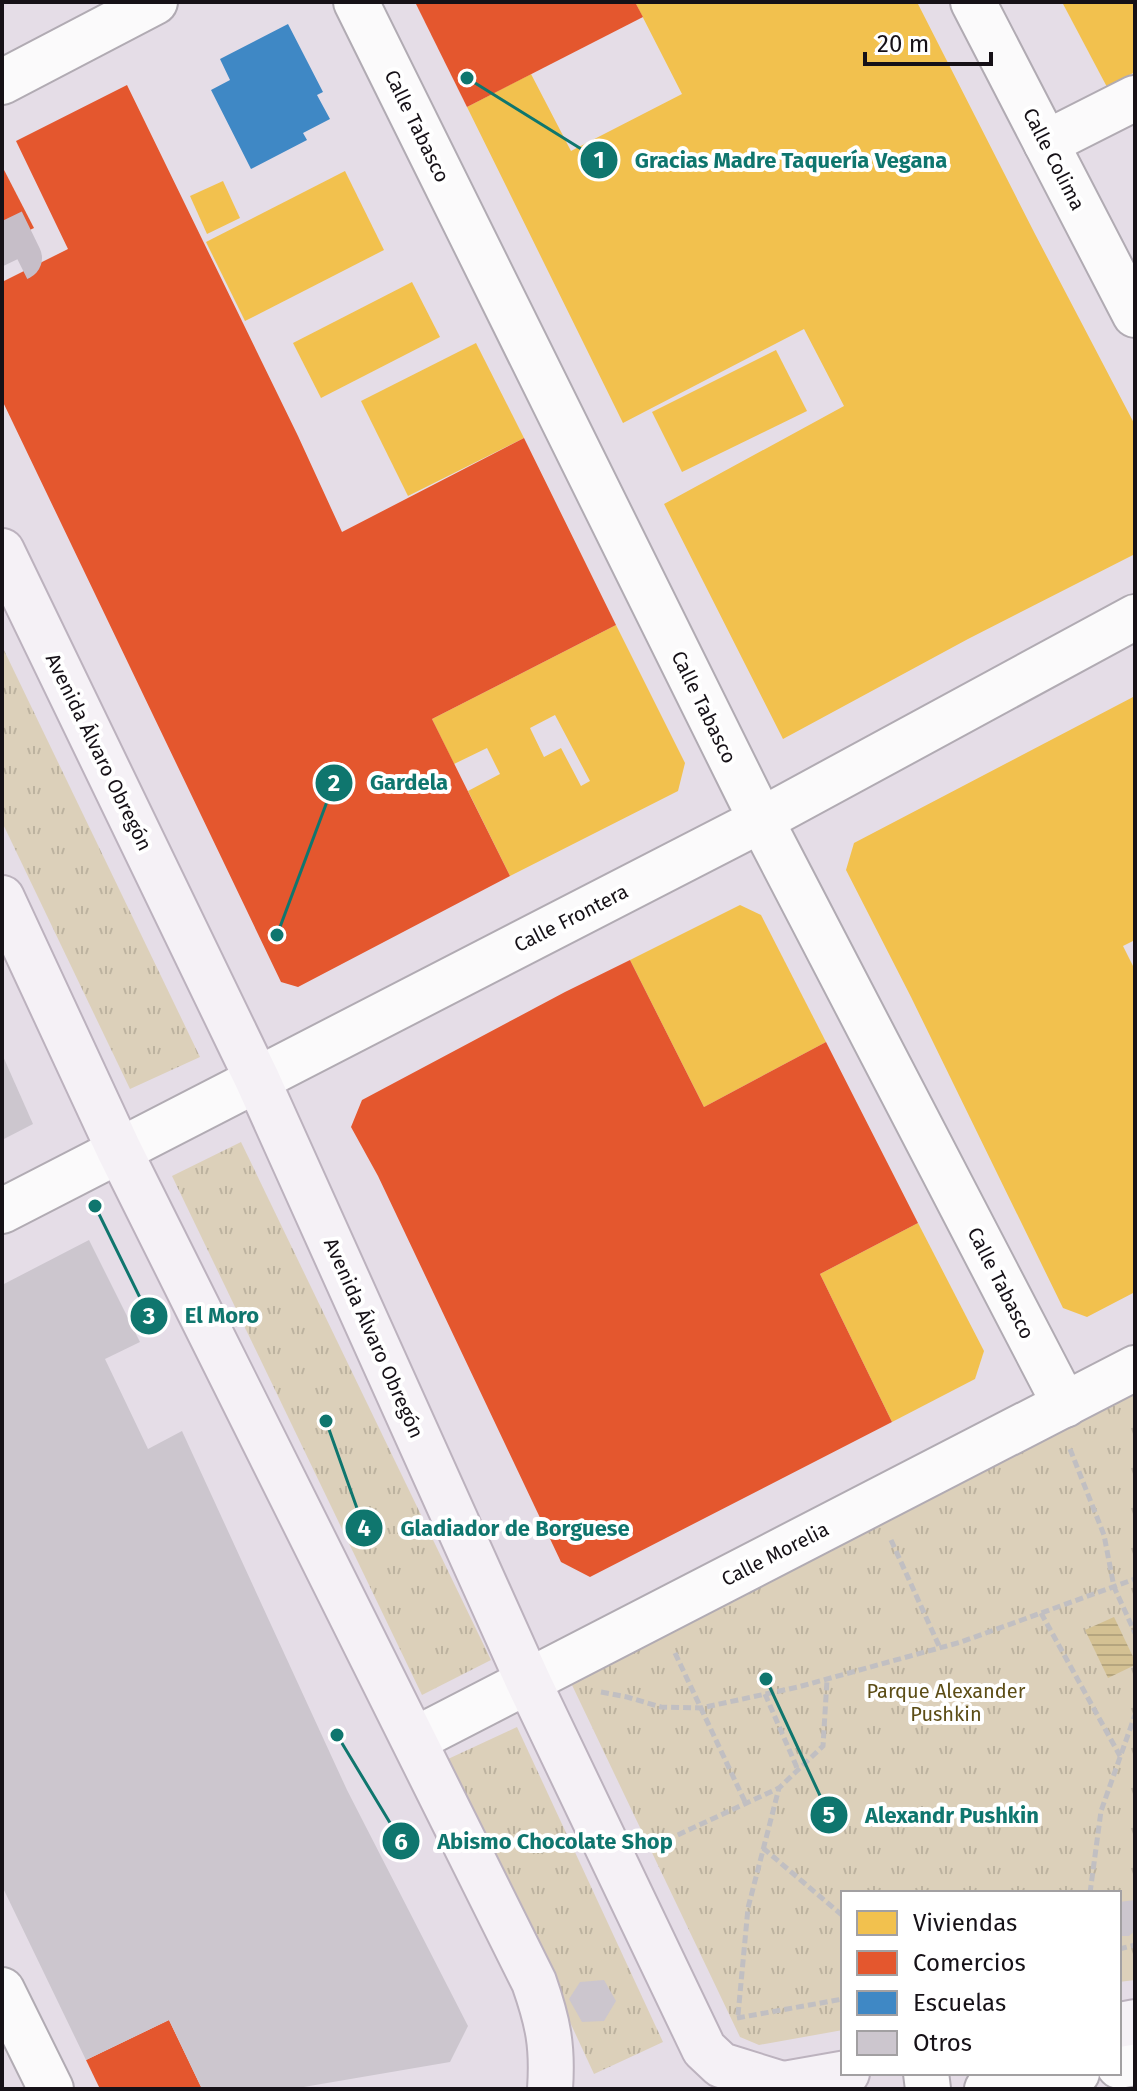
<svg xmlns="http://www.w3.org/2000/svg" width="1137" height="2091" font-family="'Fira Sans',sans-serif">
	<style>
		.park { fill: url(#park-tufts) }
		.water { fill: url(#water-rules) }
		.homes { fill: #f2c14e; fill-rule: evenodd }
		.shops { fill: #e4572e }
		.schools { fill: #3f88c5 }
		.building { fill: #ccc6ce }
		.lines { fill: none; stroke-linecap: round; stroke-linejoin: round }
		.minor-tunnel { stroke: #c6bec8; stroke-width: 44; stroke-dasharray: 44 22; stroke-linecap: butt }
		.minor-casing { stroke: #b1abb3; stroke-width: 48 }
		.major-casing { stroke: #bcb2be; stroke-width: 48 }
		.path { stroke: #c1bfc2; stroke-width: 5; stroke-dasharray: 8 4; stroke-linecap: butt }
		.minor { stroke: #fbfafb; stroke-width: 44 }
		.major { stroke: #f5f1f6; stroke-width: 44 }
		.labels { text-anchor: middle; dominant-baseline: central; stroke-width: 8; stroke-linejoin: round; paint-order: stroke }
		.street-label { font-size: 20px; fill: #161117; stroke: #fff }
		.park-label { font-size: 20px; fill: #5c4d16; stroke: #fff }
		.leader { fill: none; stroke: #0f766e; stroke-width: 3 }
		.callout-dot { fill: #0f766e; stroke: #fff; stroke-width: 3 }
		.mark-label { font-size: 24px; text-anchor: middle; font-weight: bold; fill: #fff }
		.callout-label { font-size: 22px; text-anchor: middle; font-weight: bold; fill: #0f766e; stroke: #fff; stroke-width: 8; stroke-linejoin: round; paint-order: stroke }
	</style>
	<defs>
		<pattern id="park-tufts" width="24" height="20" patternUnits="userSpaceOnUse" patternTransform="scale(2)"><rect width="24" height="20" fill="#dcd0ba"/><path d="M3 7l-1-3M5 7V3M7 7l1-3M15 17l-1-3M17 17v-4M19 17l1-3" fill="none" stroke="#bcb29f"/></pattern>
		<pattern id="water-rules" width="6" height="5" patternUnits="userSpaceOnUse" patternTransform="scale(2)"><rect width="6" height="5" fill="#d4c193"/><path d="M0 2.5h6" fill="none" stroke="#b5a57e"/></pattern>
	</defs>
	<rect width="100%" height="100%" fill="#e5dde7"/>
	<g class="park">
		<polygon points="2,646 200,1057 130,1089 2,822"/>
		<polygon points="241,1142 491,1660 422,1695 172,1176"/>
		<polygon points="1135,1393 1135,1980 1119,1982 1119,1893 843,1893 843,2030 759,2045 740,2037 571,1683"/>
		<polygon points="517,1727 663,2042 594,2074 448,1759"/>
	</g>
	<polygon class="water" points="1114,1617 1135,1661 1135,1665 1108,1678 1085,1630"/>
	<g class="homes">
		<polygon points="635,2 917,2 1035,234 1135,425 1135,554 968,639 783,739 664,504 844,406 804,329 623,423 467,107 531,74 571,151 682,94"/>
		<polygon points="1062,2 1135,2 1135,72 1107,87"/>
		<polygon points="345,171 384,250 245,321 206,242"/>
		<polygon points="223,181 240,218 207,234 190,196"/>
		<polygon points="412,282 440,337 321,398 293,343"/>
		<polygon points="476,343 524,438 408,496 361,401"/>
		<polygon points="776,350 807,411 682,472 652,412"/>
		<path d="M616 625 685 763 678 791 510 876 468 791 500 774 487 748 454 764 432 719ZM555 715 590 781 581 786 561 748 544 757 530 728Z"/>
		<polygon points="1135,696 1135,940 1123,946 1135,970 1135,1292 1087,1317 1063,1308 911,997 846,870 854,843"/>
		<polygon points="740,905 761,915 826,1042 704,1107 630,960"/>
		<polygon points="918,1223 984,1351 975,1379 892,1422 820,1274"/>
	</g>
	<g class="shops">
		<polygon points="415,2 635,2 643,17 467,107"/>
		<polygon points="127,85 298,436 342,532 524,438 616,625 432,719 510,876 298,987 281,982 2,400 2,282 68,249 16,141"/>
		<polygon points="2,166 34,228 2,243"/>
		<polygon points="630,960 704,1107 826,1042 918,1223 820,1274 892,1422 590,1577 561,1562 378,1176 351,1127 362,1100 565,992"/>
		<polygon points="169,2020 202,2089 100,2089 86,2060"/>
	</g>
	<polygon class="schools" points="288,24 323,92 317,95 330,119 303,133 307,140 251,169 211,90 230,80 220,59"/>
	<g class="building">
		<polygon points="2,1054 33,1124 2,1140"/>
		<polygon points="89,1240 140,1342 105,1359 148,1449 182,1431 347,1790 468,2026 450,2062 292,2089 202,2089 169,2020 86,2060 2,1886 2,1285"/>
		<polygon points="1135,1900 1135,1931 1129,1936 1119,1936 1119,1902"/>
		<polygon points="604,1980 616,2001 604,2021 582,2022 569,1999 580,1982"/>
	</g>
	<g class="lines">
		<polyline class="minor-tunnel" points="2,221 20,258 2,267"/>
		<g class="minor-casing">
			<g id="minor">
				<polyline points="356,2 761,820 1065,1405"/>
				<polyline points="973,2 1135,315"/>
				<polyline points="2,82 155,2"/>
				<polyline points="1046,143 1135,98"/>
				<polyline points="2,1211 761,820 1135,617"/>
				<polyline points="414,1740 1135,1368"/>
				<polyline points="2,1990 51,2089"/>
				<polyline points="1119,2066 1135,2063"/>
				<polyline points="926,2073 928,2089"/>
				<polyline points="987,2089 1077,2073"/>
			</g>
		</g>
		<g class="major-casing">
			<g id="major">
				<polyline points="2,551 257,1079 528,1681 704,2049 721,2065 782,2084"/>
				<path d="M2 898 119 1150 534 1982C548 2022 553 2046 550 2089"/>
				<polyline points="1119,2025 1135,2022"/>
				<polyline points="756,2089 847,2073"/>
			</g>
		</g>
		<g class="path">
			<polyline points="1070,1449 1104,1535 1114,1587 1135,1633"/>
			<polyline points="891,1540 940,1648"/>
			<polyline points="1041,1613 1120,1756"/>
			<polyline points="675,1653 746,1804"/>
			<polyline points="601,1692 627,1697 661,1707 701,1708 798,1687 961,1642 1135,1579"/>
			<polyline points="765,1694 798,1770"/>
			<polyline points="656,1845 779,1788"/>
			<polyline points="763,1848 843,1916"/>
			<polyline points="1090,1893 1101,1811 1135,1715"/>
			<polyline points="1119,1949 1135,1945"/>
			<polyline points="738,2015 748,1908 779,1788 823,1746 827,1680"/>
			<polyline points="737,2018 843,1999"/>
		</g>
		<use href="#minor" class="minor"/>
		<use href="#major" class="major"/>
	</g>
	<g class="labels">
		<g class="street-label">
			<text transform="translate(417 126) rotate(64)">Calle Tabasco</text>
			<text transform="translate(1054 159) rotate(63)">Calle Colima</text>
			<text transform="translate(704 707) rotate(64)">Calle Tabasco</text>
			<text transform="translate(99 752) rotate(64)">Avenida Álvaro Obregón</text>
			<text transform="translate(571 918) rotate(-27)">Calle Frontera</text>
			<text transform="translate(1001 1283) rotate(63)">Calle Tabasco</text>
			<text transform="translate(374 1338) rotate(66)">Avenida Álvaro Obregón</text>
			<text transform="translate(775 1554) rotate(-27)">Calle Morelia</text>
		</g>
		<g class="park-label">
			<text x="946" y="1691">Parque Alexander<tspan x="946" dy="23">Pushkin</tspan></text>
		</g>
	</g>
	<path class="leader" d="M467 78L599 160M277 935L334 783M95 1206L149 1316M326 1421L364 1528M766 1679L829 1815M337 1735L401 1841"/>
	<g class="callout-dot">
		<circle cx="467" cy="78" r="8"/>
		<circle cx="277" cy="935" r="8"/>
		<circle cx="95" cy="1206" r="8"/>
		<circle cx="326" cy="1421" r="8"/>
		<circle cx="766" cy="1679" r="8"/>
		<circle cx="337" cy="1735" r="8"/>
		<circle cx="599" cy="160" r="20"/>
		<circle cx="334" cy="783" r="20"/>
		<circle cx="149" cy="1316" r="20"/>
		<circle cx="364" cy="1528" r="20"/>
		<circle cx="829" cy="1815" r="20"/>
		<circle cx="401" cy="1841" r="20"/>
	</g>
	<g class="mark-label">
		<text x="599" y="168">1</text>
		<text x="334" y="791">2</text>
		<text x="149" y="1324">3</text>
		<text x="364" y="1536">4</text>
		<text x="829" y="1823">5</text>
		<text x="401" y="1850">6</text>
	</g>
	<g class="callout-label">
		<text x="791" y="168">Gracias Madre Taquería Vegana</text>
		<text x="409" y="790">Gardela</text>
		<text x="222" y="1323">El Moro</text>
		<text x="515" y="1536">Gladiador de Borguese</text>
		<text x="952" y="1823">Alexandr Pushkin</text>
		<text x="555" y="1849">Abismo Chocolate Shop</text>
	</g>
	<rect width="1137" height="2091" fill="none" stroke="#161117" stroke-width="8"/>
	<rect x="841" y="1891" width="280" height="184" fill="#ffffff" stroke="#a2a0a2" stroke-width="2"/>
	<rect x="857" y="1911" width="40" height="24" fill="#f2c14e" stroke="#a2a0a2" stroke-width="2"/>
	<text x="913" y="1931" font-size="24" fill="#161117">Viviendas</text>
	<rect x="857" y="1951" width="40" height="24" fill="#e4572e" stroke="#a2a0a2" stroke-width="2"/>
	<text x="913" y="1971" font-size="24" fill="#161117">Comercios</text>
	<rect x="857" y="1991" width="40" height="24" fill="#3f88c5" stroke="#a2a0a2" stroke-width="2"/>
	<text x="913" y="2011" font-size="24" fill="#161117">Escuelas</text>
	<rect x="857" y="2031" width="40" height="24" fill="#ccc6ce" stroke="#a2a0a2" stroke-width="2"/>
	<text x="913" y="2051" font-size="24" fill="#161117">Otros</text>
	<path d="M865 52v12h126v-12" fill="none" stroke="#161117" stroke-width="4"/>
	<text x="877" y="52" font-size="24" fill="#161117" stroke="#ffffff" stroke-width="6" paint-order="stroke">20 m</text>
</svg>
